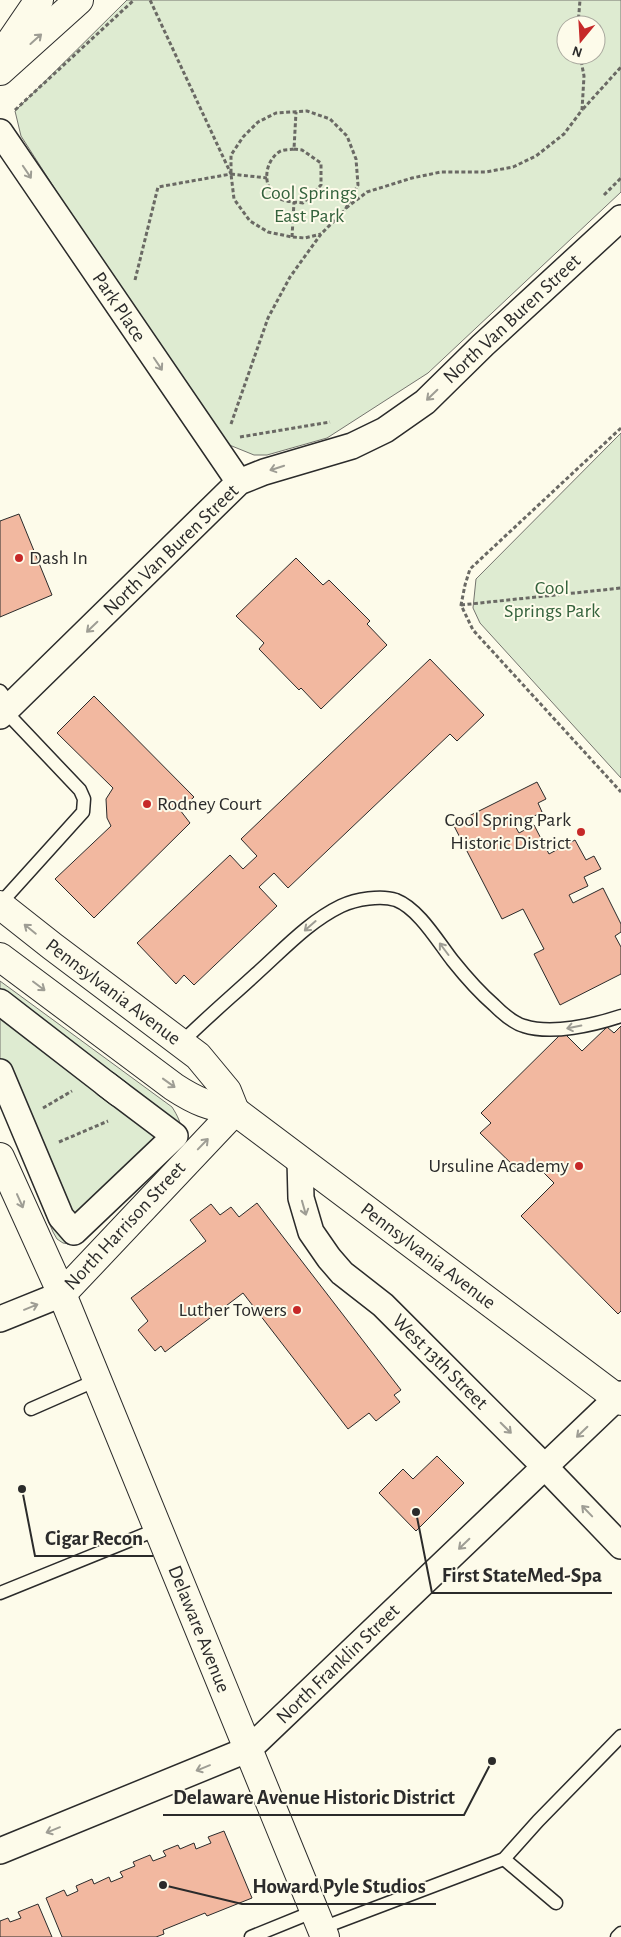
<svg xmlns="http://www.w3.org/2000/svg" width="621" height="1937" font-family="'Alegreya Sans',sans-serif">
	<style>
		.green { fill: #deebd1; stroke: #74746e; fill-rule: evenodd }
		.building { fill: #f2b8a0; stroke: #2b2b2b }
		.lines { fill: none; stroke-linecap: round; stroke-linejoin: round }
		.lane-casing { stroke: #2b2b2b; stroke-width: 15 }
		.street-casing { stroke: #2b2b2b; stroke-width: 28 }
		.secondary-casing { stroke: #2b2b2b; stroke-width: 30 }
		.primary-casing { stroke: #2b2b2b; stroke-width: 30 }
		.highway-casing { stroke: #2b2b2b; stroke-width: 30 }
		.path { stroke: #6a6964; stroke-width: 3; stroke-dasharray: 4 2.5; stroke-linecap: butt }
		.lane { stroke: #fdfbea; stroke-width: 12 }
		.street { stroke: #fdfbea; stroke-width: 25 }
		.secondary { stroke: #fdfbea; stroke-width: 28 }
		.primary { stroke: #fdfbea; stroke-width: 28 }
		.highway { stroke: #fdfbea; stroke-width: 28 }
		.oneway { stroke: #9e9d94 }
		.poi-dot { fill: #c62828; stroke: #fdfbea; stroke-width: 2 }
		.labels { text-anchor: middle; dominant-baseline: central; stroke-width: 4; stroke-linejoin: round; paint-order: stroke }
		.park-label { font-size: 20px; fill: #34623c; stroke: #fdfbea }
		.street-label { font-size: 20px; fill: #2b2b2b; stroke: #fdfbea }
		.poi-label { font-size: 20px; fill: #2b2b2b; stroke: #fdfbea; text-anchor: end }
		.leader { fill: none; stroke: #2b2b2b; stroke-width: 2 }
		.callout-dot { fill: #2b2b2b; stroke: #fdfbea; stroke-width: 2 }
		.callout-label { font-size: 21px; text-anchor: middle; font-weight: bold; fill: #2b2b2b; stroke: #fdfbea; stroke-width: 4; stroke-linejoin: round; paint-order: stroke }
	</style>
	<rect width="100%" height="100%" fill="#fdfbea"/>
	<g class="green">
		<path d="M127 0H621V192L428 373 327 438 267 455H254L222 442 132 309 21 136 15 111ZM566 25H596V55H566Z"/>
		<polygon points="621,433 621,778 480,623 473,608 476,579"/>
		<path d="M0 981 172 1107C183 1124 185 1136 175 1153L90 1234 70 1244 63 1243 57 1239 53 1232 0 1103Z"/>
	</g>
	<g class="building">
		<polygon points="19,514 52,595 0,617 0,521"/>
		<polygon points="296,558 323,585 329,580 370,621 367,624 387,645 321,709 301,688 299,690 259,649 264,643 236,616"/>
		<polygon points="430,659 484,715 457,741 450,734 288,888 274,873 259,887 277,906 194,985 184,975 176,984 137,943 230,855 243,869 257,856 241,839"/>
		<polygon points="94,696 194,797 180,810 190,823 94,918 55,879 111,826 107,818 106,799 113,788 57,733"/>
		<polygon points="537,782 546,799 538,803 542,812 515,826 519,833 534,825 549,854 575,840 586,860 594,856 601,869 584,877 588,886 569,895 573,903 603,888 621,924 621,932 615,936 621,947 621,974 560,1005 534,954 544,949 523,909 502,919 453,824"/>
		<polygon points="621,1026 621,1311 618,1314 521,1216 554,1183 531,1160 519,1171 480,1133 491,1123 481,1113 563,1032 582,1051 607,1027 614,1033"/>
		<polygon points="257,1203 401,1390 394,1395 400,1402 376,1421 369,1413 348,1429 243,1293 165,1352 161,1346 155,1351 138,1330 148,1321 131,1298 206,1241 190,1220 211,1204 220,1215 231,1207 239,1217"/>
		<polygon points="437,1456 464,1483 416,1531 379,1493 403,1469 413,1479"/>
		<polygon points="224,1831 252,1898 207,1916 205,1913 163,1930 164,1934 156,1937 62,1937 46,1898 64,1890 67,1896 78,1891 76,1886 92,1879 94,1884 109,1877 111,1882 123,1877 120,1872 135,1866 133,1862 150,1855 153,1861 166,1856 163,1851 178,1845 180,1849 194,1843 196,1849 211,1843 208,1837"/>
		<polygon points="38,1904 52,1937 0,1937 0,1921 8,1918 10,1922 21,1918 18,1912"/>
	</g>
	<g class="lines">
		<g class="lane-casing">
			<g id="lane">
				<polyline points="0,691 11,705"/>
				<polyline points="0,904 83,812 84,799 80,790 5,711"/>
				<path d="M181 1043C205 1019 231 997 256 974 283 950 308 922 341 906 356 899 381 895 396 900 419 909 438 942 453 961 465 976 479 992 494 1005 502 1013 513 1023 524 1026 552 1035 594 1025 621 1016"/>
				<polyline points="31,1409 97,1380"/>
				<polyline points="0,1593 158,1529"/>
				<polyline points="504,1859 556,1903"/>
				<polyline points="322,1928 504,1859 538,1821 621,1736"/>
				<polyline points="251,1937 315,1911"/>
				<polyline points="617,1937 621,1933"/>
			</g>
		</g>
		<g class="street-casing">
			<g id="street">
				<polyline points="0,132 239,482"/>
				<polyline points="0,716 239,482 264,472 352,446 385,430 425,402 483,345 621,218"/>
				<polyline points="0,1002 119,1094"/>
				<polyline points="0,1072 61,1217 74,1232 175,1136 106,1084"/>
				<polyline points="300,1160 301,1198 311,1232 329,1258 342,1273 383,1305 545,1467 621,1546"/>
				<polyline points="0,1319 62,1294"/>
				<polyline points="0,1851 249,1749 621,1394"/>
			</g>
		</g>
		<g class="secondary-casing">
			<g id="secondary">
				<polyline points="0,1157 62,1294 325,1937"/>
				<polyline points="62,1294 235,1111"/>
			</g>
		</g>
		<g class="primary-casing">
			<g id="primary">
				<polyline points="0,71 79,0"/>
				<polyline points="0,905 52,946 198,1056 227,1091 235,1111"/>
				<path d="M0 957 174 1087C197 1102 209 1106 235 1111L621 1401"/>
			</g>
		</g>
		<g class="highway-casing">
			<polyline id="highway" points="0,57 39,0"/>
		</g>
		<g class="path">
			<polyline points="578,25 580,0"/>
			<polyline points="583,109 621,67"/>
			<polyline points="15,110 134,0"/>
			<path d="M294 149 302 150 321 163V185L303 203C295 202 288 202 280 199 262 190 263 163 279 152 283 149 289 150 294 149L296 112"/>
			<polyline points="231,174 267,178"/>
			<polyline points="604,195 621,178"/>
			<polyline points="346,208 367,192 412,178 441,172 486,172 513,167 536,156 564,134 582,110 584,76 580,55"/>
			<polyline points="292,237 294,202"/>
			<polyline points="135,280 158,187 231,174 150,0"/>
			<polyline points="231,424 268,318 290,277 321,234 345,210 358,185 356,159 347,136 330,119 307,111 276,113 258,122 243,137 231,155 231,174 234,199 250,221 268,232 292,237 305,238 321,234"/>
			<polyline points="621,428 470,569 465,585 461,605 473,630 621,792"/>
			<polyline points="240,437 330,422"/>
			<polyline points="461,605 621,588"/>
			<polyline points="43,1108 72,1091"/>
			<polyline points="59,1142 108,1121"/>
		</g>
		<use href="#lane" class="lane"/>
		<use href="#street" class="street"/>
		<use href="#secondary" class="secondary"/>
		<use href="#primary" class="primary"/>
		<use href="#highway" class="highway"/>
	</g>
	<defs><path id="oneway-shaft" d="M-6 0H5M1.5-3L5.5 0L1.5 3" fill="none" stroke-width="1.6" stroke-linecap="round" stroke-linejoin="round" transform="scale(1.25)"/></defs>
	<g class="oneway">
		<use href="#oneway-shaft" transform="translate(36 39) rotate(-42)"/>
		<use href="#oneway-shaft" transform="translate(27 172) rotate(56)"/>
		<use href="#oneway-shaft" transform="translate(158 364) rotate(56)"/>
		<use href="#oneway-shaft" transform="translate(432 395) rotate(136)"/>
		<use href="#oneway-shaft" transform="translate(277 468) rotate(162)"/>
		<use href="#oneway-shaft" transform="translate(92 627) rotate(136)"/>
		<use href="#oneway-shaft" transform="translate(310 926) rotate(139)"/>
		<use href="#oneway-shaft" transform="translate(30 929) rotate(-141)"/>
		<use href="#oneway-shaft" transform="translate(444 949) rotate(-127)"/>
		<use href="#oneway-shaft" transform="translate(39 986) rotate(37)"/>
		<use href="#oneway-shaft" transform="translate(574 1027) rotate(169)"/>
		<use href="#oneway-shaft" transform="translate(169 1083) rotate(36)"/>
		<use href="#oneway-shaft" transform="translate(203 1144) rotate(-46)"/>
		<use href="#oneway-shaft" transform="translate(20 1201) rotate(66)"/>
		<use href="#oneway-shaft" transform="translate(304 1208) rotate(74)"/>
		<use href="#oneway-shaft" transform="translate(31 1307) rotate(-22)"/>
		<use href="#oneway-shaft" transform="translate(506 1428) rotate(45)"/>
		<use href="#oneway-shaft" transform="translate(582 1432) rotate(136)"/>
		<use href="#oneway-shaft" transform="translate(587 1511) rotate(-134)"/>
		<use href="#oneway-shaft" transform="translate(464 1544) rotate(136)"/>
		<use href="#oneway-shaft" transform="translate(203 1768) rotate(158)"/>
		<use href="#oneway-shaft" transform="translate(53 1830) rotate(158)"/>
	</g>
	<g class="poi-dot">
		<circle cx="19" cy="558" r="5"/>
		<circle cx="147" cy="804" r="5"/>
		<circle cx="581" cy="832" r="5"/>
		<circle cx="579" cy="1166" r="5"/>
		<circle cx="297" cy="1310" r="5"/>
	</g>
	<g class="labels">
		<g class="park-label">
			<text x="309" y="193">Cool Springs<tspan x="309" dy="23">East Park</tspan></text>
			<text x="552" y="588">Cool<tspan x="552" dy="23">Springs Park</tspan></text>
		</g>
		<g class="street-label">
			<text transform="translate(119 307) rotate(56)">Park Place</text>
			<text transform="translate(512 319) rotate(-43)">North Van Buren Street</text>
			<text transform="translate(171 550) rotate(-44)">North Van Buren Street</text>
			<text transform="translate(113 992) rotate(37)">Pennsylvania Avenue</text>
			<text transform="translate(125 1226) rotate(-47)">North Harrison Street</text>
			<text transform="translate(428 1256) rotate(37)">Pennsylvania Avenue</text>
			<text transform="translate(440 1362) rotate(45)">West 13th Street</text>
			<text transform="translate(199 1629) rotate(68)">Delaware Avenue</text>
			<text transform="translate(338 1664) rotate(-44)">North Franklin Street</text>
		</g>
		<g class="poi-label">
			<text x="29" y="558" text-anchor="start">Dash In</text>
			<text x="157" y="804" text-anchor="start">Rodney Court</text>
			<text x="571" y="820">Cool Spring Park<tspan x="571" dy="23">Historic District</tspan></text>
			<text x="569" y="1166">Ursuline Academy</text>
			<text x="287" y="1310">Luther Towers</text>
		</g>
	</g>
	<path class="leader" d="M22 1489L35 1556H153M416 1512L432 1593H612M492 1761L464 1815H163M163 1885L242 1904H436"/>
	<g class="callout-dot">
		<circle cx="22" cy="1489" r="5"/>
		<circle cx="416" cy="1512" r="5"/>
		<circle cx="492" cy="1761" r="5"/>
		<circle cx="163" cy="1885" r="5"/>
	</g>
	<g class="callout-label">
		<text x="94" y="1545">Cigar Recon</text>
		<text x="522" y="1582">First StateMed-Spa</text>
		<text x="314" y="1804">Delaware Avenue Historic District</text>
		<text x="339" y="1893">Howard Pyle Studios</text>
	</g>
	<g transform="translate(581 40) rotate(198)"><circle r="24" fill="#fdfbea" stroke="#a9a89e"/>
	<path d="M0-4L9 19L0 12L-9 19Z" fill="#c62828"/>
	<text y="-8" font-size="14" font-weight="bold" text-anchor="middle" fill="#2b2b2b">N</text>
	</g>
</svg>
